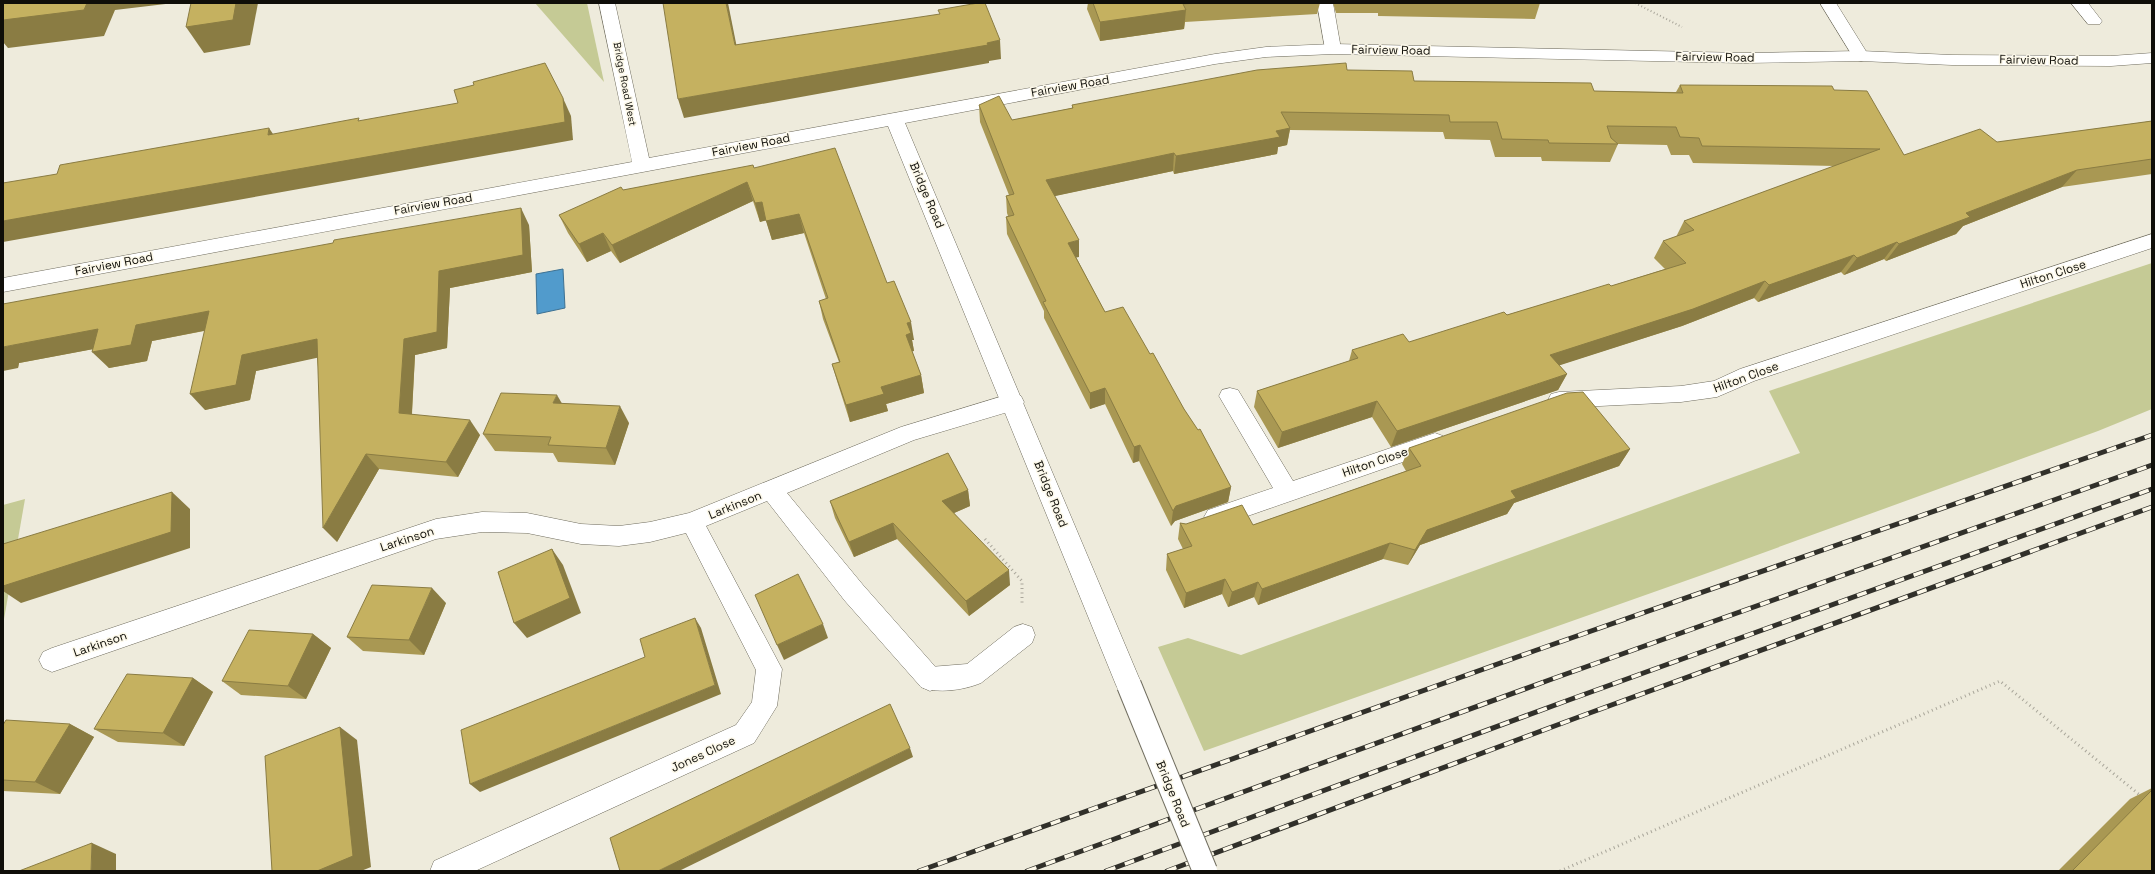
<svg xmlns="http://www.w3.org/2000/svg" width="2155" height="874" font-family="'Space Grotesk',sans-serif">
	<style>
		.green { fill: #c5ca95 }
		.water { fill: #519bcc; stroke: #3d7192 }
		.lines { fill: none; stroke-linecap: round; stroke-linejoin: round }
		.service-casing { stroke: #706d5f; stroke-width: 1 }
		.minor-casing { stroke: #706d5f; stroke-width: 1 }
		.tertiary-casing { stroke: #706d5f; stroke-width: 1 }
		.path-far1 { stroke: #a9a69a; stroke-width: 2; stroke-dasharray: 1 2.5; stroke-linecap: butt }
		.path { stroke: #a9a69a; stroke-width: 3; stroke-dasharray: 1 3.5; stroke-linecap: butt }
		.service { fill: #fff; fill-rule: evenodd }
		.minor { fill: #fff; fill-rule: evenodd }
		.tertiary { fill: #fff; fill-rule: evenodd }
		.rail-casing { stroke: #31302a; stroke-width: 5 }
		.rail { stroke: #fcf8e9; stroke-width: 3.5; stroke-dasharray: 10; stroke-linecap: butt }
		.tertiary-bridge-casing { stroke: #706d5f; stroke-width: 26; stroke-linecap: butt }
		.tertiary-bridge { stroke: #fff; stroke-width: 24 }
		.wall { fill: #a99853 }
		.shaded-wall { fill: #8a7c43 }
		.building { fill: #c5b160; stroke: #8a7c43 }
		.labels { text-anchor: middle; dominant-baseline: central; stroke-width: 3; stroke-linejoin: round; paint-order: stroke }
		.far-street-label { font-size: 10px; fill: #0f0e09; stroke: #fcf8e9 }
		.street-label { font-size: 12px; fill: #0f0e09; stroke: #fcf8e9 }
	</style>
	<rect width="100%" height="100%" fill="#eeebdc"/>
	<g class="green">
		<polygon points="535,3 587,3 604,82"/>
		<polygon points="2152,263 2152,409 2098,431 1702,575 1204,751 1158,647 1188,638 1241,655 1800,453 1769,391"/>
		<polygon points="25,499 3,625 3,505"/>
	</g>
	<polygon class="water" points="563,269 565,308 537,314 536,274"/>
	<g class="lines">
		<g class="service-casing">
			<g id="service">
				<polygon points="1317,3 1333,3 1341,49 1339,53 1327,53 1325,49"/>
				<path d="M1023 624 1032 627 1035 635 1032 643 981 683C964 690 938 694 921 687L917 679 921 671 930 667 967 664 1014 627Z"/>
			</g>
		</g>
		<g class="minor-casing">
			<g id="minor">
				<polygon points="1820,3 1836,3 1869,56 1867,60 1861,61 1855,60"/>
				<polygon points="2071,3 2088,3 2102,21 2100,24 2088,24"/>
				<polygon points="2152,234 2152,248 1754,381 1717,397 1681,402 1559,408 1551,406 1548,400 1551,394 1559,392 1681,386 1714,381 1740,369"/>
				<polygon points="1230,388 1238,390 1293,481 1435,433 1443,436 1446,442 1443,448 1216,527 1208,524 1204,517 1208,510 1273,488 1219,396 1222,390"/>
				<polygon points="1013,393 1021,396 1024,402 1021,408 914,440 787,493 863,585 939,671 943,679 939,687 930,691 921,687 845,601 767,501 706,526 782,669 777,706 754,743 475,871 430,871 434,861 736,725 752,702 756,670 686,533 650,542 619,546 581,544 527,533 482,532 436,539 52,672 43,668 39,660 43,652 52,648 436,519 482,512 527,513 581,524 619,526 650,522 689,513 901,427"/>
			</g>
		</g>
		<g class="tertiary-casing">
			<polygon id="tertiary" points="599,3 615,3 649,158 1215,54 1266,47 1333,44 1744,53 1861,51 1952,55 2111,56 2152,53 2152,63 2111,66 1952,65 1861,61 1744,63 1333,54 1266,57 1215,64 905,123 1142,685 1138,693 1129,697 1120,693 1116,685 888,126 3,292 3,278 632,162"/>
		</g>
		<polyline class="path-far1" points="1635,3 1682,27"/>
		<g class="path">
			<polyline points="985,539 1022,581 1022,603"/>
			<polyline points="1560,871 2000,681 2141,796"/>
		</g>
		<use href="#service" class="service"/>
		<use href="#minor" class="minor"/>
		<use href="#tertiary" class="tertiary"/>
		<g class="rail-casing">
			<g id="rail">
				<polyline points="919,871 1534,651 2152,435"/>
				<polyline points="1027,871 1552,679 2152,465"/>
				<polyline points="1106,871 1566,701 2152,489"/>
				<polyline points="1167,871 1576,718 2152,507"/>
			</g>
		</g>
		<use href="#rail" class="rail"/>
		<g class="tertiary-bridge-casing">
			<polyline id="tertiary-bridge" points="1129,685 1205,871"/>
		</g>
		<use href="#tertiary-bridge" class="tertiary-bridge"/>
	</g>
	<g class="wall">
		<polygon points="1088,3 1320,3 1317,14 1185,22 1184,29 1100,41 1087,9"/>
		<polygon points="1333,3 1540,3 1535,19 1378,16 1378,13 1336,13"/>
		<polygon points="1347,70 1414,81 1594,91 1676,92 1680,85 1834,90 1904,155 2152,121 2152,174 2062,187 1963,226 1956,234 1886,261 1884,259 1844,275 1841,272 1758,302 1754,298 1682,326 1559,365 1567,374 1558,390 1391,447 1372,417 1278,448 1254,407 1257,391 1349,361 1352,350 1409,342 1611,286 1665,269 1654,258 1663,241 1676,237 1684,221 1835,166 1693,163 1689,155 1671,155 1667,145 1618,144 1610,162 1542,161 1541,157 1495,157 1490,140 1445,139 1443,132 1290,130 1287,145 1278,147 1277,154 1174,174 1173,171 1054,196 1079,257 1076,257 1105,312 1150,354 1184,409 1231,487 1228,502 1175,521 1171,526 1139,461 1133,463 1105,404 1090,409 1044,318 1044,311 1007,234 1006,217 1008,216 1007,213 1006,196 1009,195 980,122 979,105 1012,120 1072,108 1072,105"/>
		<polygon points="754,168 887,283 914,340 912,340 914,351 912,351 921,375 924,393 886,404 888,411 850,422 837,381 832,364 839,362 823,319 819,301 826,299 804,233 772,240 766,220 760,222 753,201 620,263 611,251 587,262 568,233 559,215 623,190"/>
		<polygon points="529,225 532,272 450,288 447,348 415,355 412,414 480,435 458,477 379,469 337,542 317,357 256,371 250,400 205,410 204,331 152,341 147,361 109,368 93,349 19,363 18,368 3,304"/>
		<polygon points="561,403 629,423 615,465 558,462 553,453 495,451 483,434"/>
		<polygon points="1409,448 1630,449 1619,466 1514,503 1507,514 1420,545 1408,565 1383,559 1258,605 1254,597 1228,607 1222,594 1184,608 1166,570 1167,554 1183,549 1178,539 1180,523 1186,524 1253,525 1406,471 1402,464"/>
		<polygon points="968,490 970,506 954,513 1010,585 969,616 897,539 854,557 835,518 830,501"/>
		<polygon points="446,603 424,655 363,651 347,637"/>
		<polygon points="313,634 331,648 306,699 241,695 222,681"/>
		<polygon points="193,678 213,692 184,746 118,742 94,729"/>
		<polygon points="70,724 94,737 60,794 3,791 3,725"/>
		<polygon points="2152,788 2152,871 2058,871 2130,799"/>
	</g>
	<g class="shaded-wall">
		<polygon points="87,3 174,3 115,10 104,36 8,48 3,42 3,20"/>
		<polygon points="236,3 258,3 250,45 204,53 186,27"/>
		<polygon points="726,3 728,3 740,63 735,45"/>
		<polygon points="1186,10 1184,29 1100,41 1100,22"/>
		<polygon points="1000,40 1001,59 989,61 989,63 684,118 678,99"/>
		<polygon points="563,98 571,116 573,140 3,242 3,221"/>
		<polygon points="269,128 281,146 268,135"/>
		<polygon points="1290,128 1287,145 1278,147 1277,154 1174,174 1176,156 1276,131"/>
		<polygon points="1174,153 1173,171 1046,198 1046,180"/>
		<polygon points="2077,170 2062,187 1963,226 1956,234 1886,261 1899,244 1966,213"/>
		<polygon points="747,182 753,201 620,263 612,245"/>
		<polygon points="762,202 767,220 760,222 755,203"/>
		<polygon points="521,208 529,225 532,272 450,288 447,348 415,355 411,428 399,413 404,339 439,271"/>
		<polygon points="799,214 804,233 772,240 766,221"/>
		<polygon points="603,233 611,251 587,262 579,244"/>
		<polygon points="1079,240 1079,257 1069,259 1068,243"/>
		<polygon points="1897,242 1884,259 1844,275 1857,258"/>
		<polygon points="1854,255 1841,272 1758,302 1769,285"/>
		<polygon points="1765,281 1754,298 1682,326 1542,371 1550,355"/>
		<polygon points="209,311 223,327 152,341 147,361 109,368 92,352 136,325"/>
		<polygon points="911,322 914,340 912,340 914,351 909,352 906,335 907,323"/>
		<polygon points="98,329 115,345 19,363 18,368 3,371 3,347"/>
		<polygon points="317,339 330,355 256,371 250,400 205,410 190,394 242,355"/>
		<polygon points="1567,374 1558,390 1391,447 1397,431"/>
		<polygon points="921,375 924,393 886,404 888,411 850,422 846,405 881,387"/>
		<polygon points="1105,388 1105,404 1090,409 1090,393"/>
		<polygon points="557,395 567,412 553,403"/>
		<polygon points="1377,401 1372,417 1278,448 1282,432"/>
		<polygon points="620,406 629,423 615,465 606,448"/>
		<polygon points="470,420 480,435 458,477 446,462"/>
		<polygon points="1140,445 1139,461 1133,463 1134,447"/>
		<polygon points="1630,449 1619,466 1514,503 1507,514 1420,545 1408,565 1415,550 1427,530 1511,491"/>
		<polygon points="366,454 379,469 337,542 323,528"/>
		<polygon points="1231,487 1228,502 1175,521 1171,526 1173,511 1176,506"/>
		<polygon points="968,490 970,506 945,517 942,501"/>
		<polygon points="172,492 190,509 190,548 21,603 3,591 3,586"/>
		<polygon points="893,523 897,539 854,557 849,542"/>
		<polygon points="1390,543 1383,559 1258,605 1262,589"/>
		<polygon points="552,549 563,565 581,613 527,638 514,623"/>
		<polygon points="1009,570 1010,585 969,616 966,601"/>
		<polygon points="1225,579 1222,594 1184,608 1186,593"/>
		<polygon points="1258,582 1254,597 1228,607 1232,592"/>
		<polygon points="432,588 446,603 424,655 409,640"/>
		<polygon points="695,618 701,628 721,694 480,792 470,784 715,685"/>
		<polygon points="823,624 828,638 784,660 777,645"/>
		<polygon points="313,634 331,648 306,699 288,686"/>
		<polygon points="193,678 213,692 184,746 163,733"/>
		<polygon points="70,724 94,737 60,794 35,782"/>
		<polygon points="340,727 357,740 371,867 361,871 317,871"/>
		<polygon points="910,748 913,757 679,871 658,871"/>
		<polygon points="92,843 116,854 116,871 91,871"/>
	</g>
	<g class="building">
		<polygon points="3,3 87,3 84,10 3,20"/>
		<polygon points="191,3 236,3 233,20 186,27"/>
		<polygon points="663,3 726,3 735,45 940,14 938,10 978,3 985,3 1000,40 987,43 988,45 678,99"/>
		<polygon points="1093,3 1199,3 1183,4 1186,10 1100,22"/>
		<polygon points="545,63 563,98 565,122 3,221 3,183 57,174 60,165 269,128 268,135 359,118 358,121 458,103 454,90 474,85 473,82"/>
		<polygon points="1346,63 1347,70 1412,71 1414,81 1591,83 1594,91 1683,93 1680,85 1832,86 1834,90 1867,91 1904,155 1980,129 1997,142 2152,121 2152,159 2077,170 1966,213 1970,217 1899,244 1897,242 1857,258 1854,255 1769,285 1765,281 1693,309 1550,355 1567,374 1397,431 1377,401 1282,432 1257,391 1358,358 1352,350 1403,334 1409,342 1504,312 1507,315 1609,284 1611,286 1686,263 1663,241 1694,230 1684,221 1880,149 1702,146 1699,138 1680,137 1676,127 1607,126 1611,138 1618,144 1549,143 1548,140 1502,139 1497,122 1450,122 1449,115 1281,112 1290,128 1276,131 1280,137 1176,156 1174,153 1046,180 1079,240 1068,243 1105,312 1123,307 1150,354 1153,353 1184,409 1198,430 1200,429 1231,487 1176,506 1173,511 1140,445 1134,447 1105,388 1090,393 1043,302 1046,301 1006,217 1014,215 1006,196 1014,194 979,105 999,96 1012,120 1073,108 1072,105 1257,70"/>
		<polygon points="835,148 887,283 894,281 911,322 907,323 911,333 906,335 921,375 881,387 884,394 846,405 832,364 840,362 819,301 828,298 799,214 766,221 762,202 755,203 747,182 612,245 603,233 579,244 559,215 621,187 623,190 753,165 754,168"/>
		<polygon points="521,208 523,255 439,271 437,332 404,339 399,413 470,420 446,462 366,454 323,528 317,339 242,355 236,385 190,394 209,311 136,325 131,345 92,352 98,329 3,347 3,304 333,243 334,240"/>
		<polygon points="1583,392 1630,449 1511,491 1516,498 1427,530 1415,550 1390,543 1262,589 1258,582 1232,592 1225,579 1186,593 1167,554 1192,546 1180,523 1186,524 1242,505 1253,525 1421,466 1409,448 1567,393"/>
		<polygon points="501,393 557,395 553,403 620,406 606,448 548,445 551,437 483,434"/>
		<polygon points="948,453 968,490 942,501 1009,570 966,601 893,523 849,542 830,501"/>
		<polygon points="172,492 171,532 3,586 3,544"/>
		<polygon points="552,549 570,598 514,623 498,572"/>
		<polygon points="798,574 823,624 777,645 755,595"/>
		<polygon points="372,585 432,588 409,640 347,637"/>
		<polygon points="695,618 715,685 470,784 461,730 645,657 640,639"/>
		<polygon points="249,630 313,634 288,686 222,681"/>
		<polygon points="127,674 193,678 163,733 94,729"/>
		<polygon points="890,704 910,748 658,871 620,871 610,838"/>
		<polygon points="6,720 70,724 35,782 3,780 3,725"/>
		<polygon points="340,727 353,856 317,871 272,871 265,756"/>
		<polygon points="2152,790 2152,871 2072,871"/>
		<polygon points="92,843 91,871 19,871"/>
	</g>
	<g class="labels">
		<g class="far-street-label">
			<text transform="translate(625 84) rotate(79)">Bridge Road West</text>
		</g>
		<g class="street-label">
			<text transform="translate(1391 50) rotate(1)">Fairview Road</text>
			<text transform="translate(1715 57) rotate(1)">Fairview Road</text>
			<text transform="translate(2039 60) rotate(1)">Fairview Road</text>
			<text transform="translate(1070 86) rotate(-10)">Fairview Road</text>
			<text transform="translate(751 145) rotate(-11)">Fairview Road</text>
			<text transform="translate(927 195) rotate(67)">Bridge Road</text>
			<text transform="translate(433 204) rotate(-10)">Fairview Road</text>
			<text transform="translate(114 264) rotate(-11)">Fairview Road</text>
			<text transform="translate(2053 274) rotate(-18)">Hilton Close</text>
			<text transform="translate(1746 377) rotate(-20)">Hilton Close</text>
			<text transform="translate(1375 462) rotate(-19)">Hilton Close</text>
			<text transform="translate(1051 494) rotate(68)">Bridge Road</text>
			<text transform="translate(735 505) rotate(-22)">Larkinson</text>
			<text transform="translate(407 539) rotate(-18)">Larkinson</text>
			<text transform="translate(100 644) rotate(-19)">Larkinson</text>
			<text transform="translate(703 754) rotate(-25)">Jones Close</text>
			<text transform="translate(1173 794) rotate(68)">Bridge Road</text>
		</g>
	</g>
	<rect width="2155" height="874" fill="none" stroke="#0f0e09" stroke-width="8"/>
</svg>
